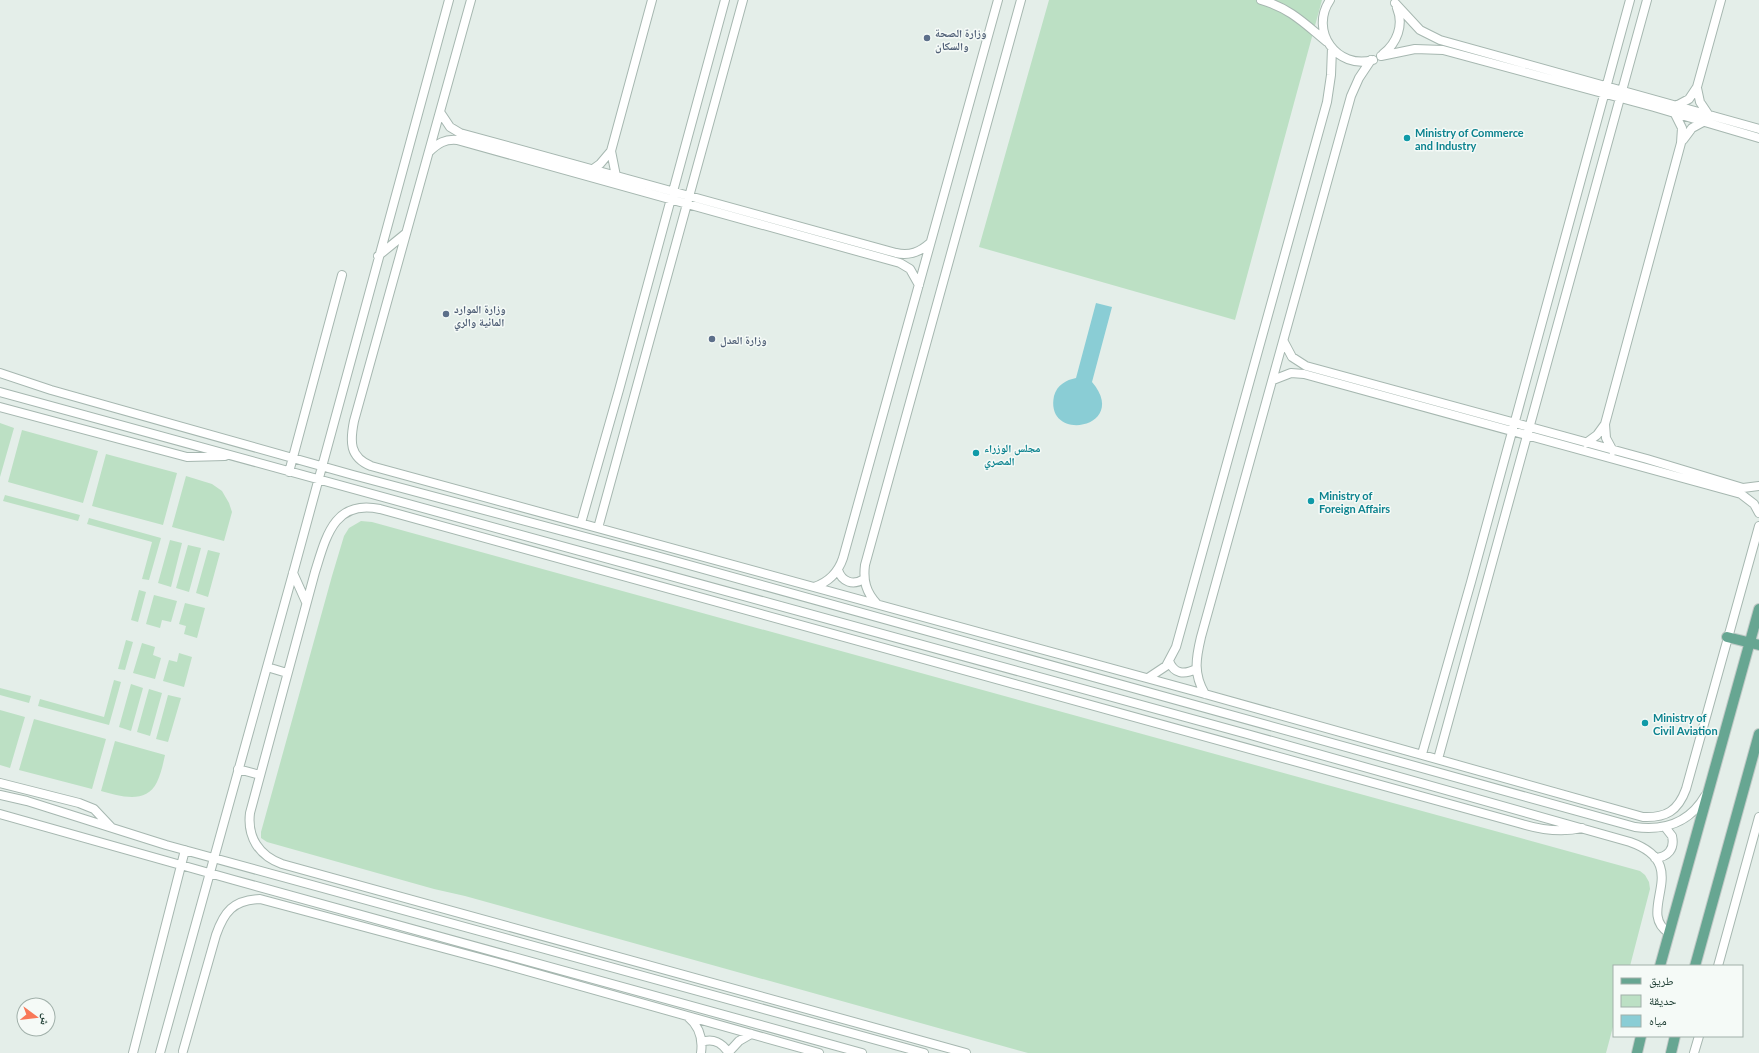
<svg xmlns="http://www.w3.org/2000/svg" width="1759" height="1053" viewBox="0 0 1759 1053" font-family="Lato,'Noto Naskh Arabic',sans-serif">
  <rect width="100%" height="100%" fill="#e4eee9"/>
  <!-- green -->
  <path fill="#bce0c4" d="M1049 0H1322L1235 320 979 247Z
    M0 423 14 428 0 477Z
    M22 430 98 451 83 503 8 482Z
    M106 454 177 473 163 525 92 506Z
    M186 476 212 484 222 491 229 503 232 512 224 541 172 527Z
    M5 495 80 515 78 521 3 501Z
    M89 518 161 538 149 580 142 579 152 542 87 524Z
    M361 521 372 522 1640 871 1645 875 1649 882 1650 889 1630 966H1614V1023L1606 1053H1028L465 896 434 889 267 842 261 838V832L332 576 344 536 349 528Z
    M170 540 182 543 171 587 158 583Z
    M188 545 201 548 189 592 176 588Z
    M208 550 220 553 208 597 196 593Z
    M139 590 146 592 138 622 131 620Z
    M154 595 177 601 171 622 162 620 160 628 146 624Z
    M185 603 205 608 197 638 184 634 186 626 179 624Z
    M126 640 133 642 125 670 118 669Z
    M142 643 155 647 153 655 161 658 155 679 133 673Z
    M179 653 192 657 184 687 163 681 169 660 177 662Z
    M114 680 121 682 109 725 38 706 40 699 104 717Z
    M131 684 143 688 131 731 119 727Z
    M0 688 31 696 29 703 0 695Z
    M149 689 162 693 150 736 137 732Z
    M168 695 181 698 168 742 156 739Z
    M0 710 25 717 10 768 0 765Z
    M34 719 106 739 92 789 19 770Z
    M115 741 165 755C163 764 161 774 157 782 146 805 120 796 101 791Z"/>
  <!-- water -->
  <path fill="#8acdd5" d="M1096 303 1112 307 1092 382C1131 428 1044 444 1054 396 1057 385 1066 380 1076 378Z"/>
  <g fill="none" stroke-linecap="round" stroke-linejoin="round">
    <!-- minor casing -->
    <g stroke="#a6b7b0" stroke-width="10">
      <path id="minor" d="M471 0 354 421C350 441 349 457 371 466L1205 694 1643 817C1666 818 1678 811 1686 789L1759 526
        M1261 0C1290 8 1305 24 1327 42
        M1330 0C1309 31 1337 70 1373 60
        M1395 3 1420 30 1440 40 1759 129
        M1383 54C1397 43 1404 25 1397 8
        M1381 56 1415 49 1443 50 1654 107 1759 138
        M1697 88 1700 102 1708 114
        M1676 106 1689 99 1697 87 1721 0
        M440 112 450 127 460 133 896 253C910 256 920 252 930 243
        M1683 140 1692 128 1703 122
        M611 151 616 176
        M429 152C438 143 445 139 457 140L900 263 910 269 919 285
        M593 169 600 164 611 151 652 0
        M378 256 405 234
        M1284 342 1292 357 1306 366 1647 459 1743 488 1759 486
        M0 373 51 390 353 475 653 555 1635 827C1665 831 1690 822 1705 796
        M1273 380 1291 373 1304 374 1741 494 1754 504 1759 513
        M0 392 1247 734 1630 842C1695 865 1634 911 1669 933
        M0 407 187 457 225 456
        M1586 443 1597 435 1605 424
        M1613 451 1606 438 1605 424 1681 143 1682 128 1675 114
        M289 472 342 275
        M581 523 619 390 725 0
        M598 528 743 0
        M838 570C842 582 853 586 864 579
        M293 573 306 602
        M814 587C829 582 838 573 843 558L998 0
        M877 604C866 592 863 581 865 565L1021 0
        M1169 661C1174 674 1184 675 1196 669
        M267 667 287 673
        M1148 678 1166 666 1176 647 1327 102 1331 75 1332 48
        M1205 694C1193 674 1196 658 1201 637L1351 96 1359 78 1371 60
        M1422 754 1471 582 1630 0
        M1438 759 1647 0
        M238 769 260 775
        M0 783 79 803 94 809 111 827
        M0 795 27 801 166 845 924 1053
        M0 814 234 880 862 1053
        M1655 858C1668 857 1675 849 1672 836L1665 827
        M1718 966 1759 817
        M688 1017C699 1026 703 1039 701 1053
        M702 1042C713 1038 722 1043 728 1052
        M183 1051 216 935C224 912 233 900 260 899L495 962 819 1053
        M133 1053 185 850
        M160 1053 295 566 449 0
        M728 1053 739 1041 751 1034
        M966 1053 282 864C259 856 247 837 250 813L315 572C326 537 334 499 380 509L1522 824C1542 830 1561 833 1582 828
        M1694 1053 1699 1036"/>
    </g>
    <!-- major casing -->
    <g stroke="#c1cac7" stroke-width="12">
      <path id="major" d="M1727 637 1759 645
        M1660 966 1759 609
        M1695 966 1759 734
        M1637 1053 1641 1036
        M1671 1053 1675 1036"/>
    </g>
    <!-- minor -->
    <use href="#minor" stroke="#fff" stroke-width="8"/>
    <!-- major -->
    <use href="#major" stroke="#67a692" stroke-width="10"/>
  </g>
  <!-- markers -->
  <g fill="#5c6f8a" stroke="#f5faf7" stroke-width="1.5">
    <circle cx="927" cy="38" r="4"/>
    <circle cx="446" cy="314" r="4"/>
    <circle cx="712" cy="339" r="4"/>
  </g>
  <g fill="#0f9aa8" stroke="#f5faf7" stroke-width="1.5">
    <circle cx="1407" cy="138" r="4"/>
    <circle cx="976" cy="453" r="4"/>
    <circle cx="1311" cy="501" r="4"/>
    <circle cx="1645" cy="723" r="4"/>
  </g>
  <g text-anchor="middle" dominant-baseline="central" stroke-width="3" stroke-linejoin="round" paint-order="stroke">
    <!-- service labels -->
    <g font-size="11" font-weight="bold" fill="#4e5e75" stroke="#f5faf7" text-anchor="start">
      <text x="935" y="32">وزارة الصحة<tspan x="935" dy="13">والسكان</tspan></text>
      <text x="454" y="308">وزارة الموارد<tspan x="454" dy="13">المائية والري</tspan></text>
      <text x="720" y="339">وزارة العدل</text>
    </g>
    <!-- culture labels -->
    <g font-size="11" font-weight="bold" fill="#0d838f" stroke="#f5faf7" text-anchor="start">
      <text x="1415" y="132">Ministry of Commerce<tspan x="1415" dy="13">and Industry</tspan></text>
      <text x="984" y="447">مجلس الوزراء<tspan x="984" dy="13">المصري</tspan></text>
      <text x="1319" y="495">Ministry of<tspan x="1319" dy="13">Foreign Affairs</tspan></text>
      <text x="1653" y="717">Ministry of<tspan x="1653" dy="13">Civil Aviation</tspan></text>
    </g>
  </g>
  <!-- legend -->
  <rect x="1613" y="965" width="130" height="72" fill="#f5faf7" stroke="#a1b0aa"/>
  <rect x="1621" y="978" width="20" height="6" fill="#67a692" stroke="#a1b0aa"/>
  <text x="1649" y="985" font-size="12" fill="#224137">طريق</text>
  <rect x="1621" y="995" width="20" height="12" fill="#bce0c4" stroke="#a1b0aa"/>
  <text x="1649" y="1005" font-size="12" fill="#224137">حديقة</text>
  <rect x="1621" y="1015" width="20" height="12" fill="#8acdd5" stroke="#a1b0aa"/>
  <text x="1649" y="1025" font-size="12" fill="#224137">مياه</text>
  <!-- north arrow -->
  <g transform="translate(36 1017) rotate(105)"><circle r="19" fill="#f5faf7" stroke="#a1b0aa"/>
  <path d="M0-3L7 15L0 10L-7 15Z" fill="#f87858"/>
  <text y="-6" font-size="11" font-weight="bold" text-anchor="middle" fill="#224137">ش</text>
  </g>
</svg>
